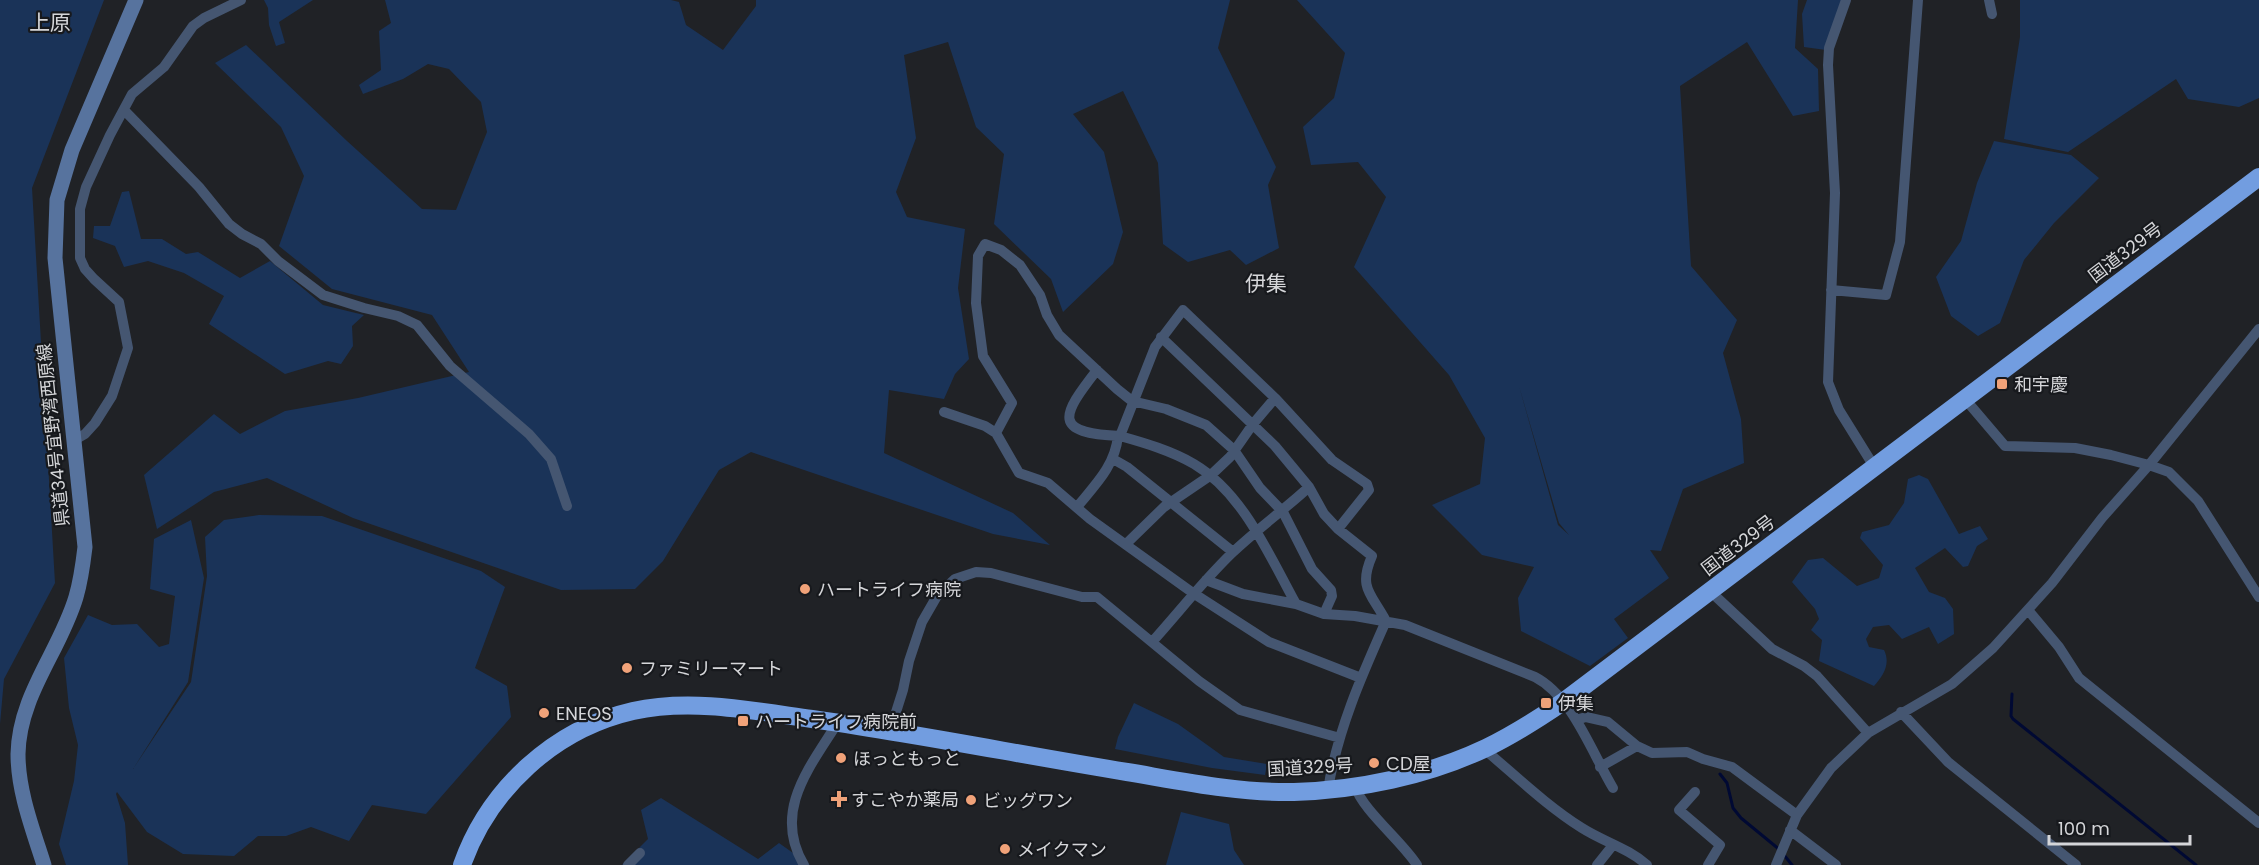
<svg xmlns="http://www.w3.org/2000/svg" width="2259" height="865" viewBox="0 0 2259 865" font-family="Poppins,'Noto Sans JP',sans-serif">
  <rect width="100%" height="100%" fill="#202226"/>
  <!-- green -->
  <path fill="#1a3358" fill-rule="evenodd" d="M0 0H104L32 188 55 583 4 679 0 724Z
    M264 0H313L279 22 285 43 276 46 269 25 268 8Z
    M385 0H671L679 2 686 25 723 50 756 6V0H1230L1218 48 1276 167 1268 185 1279 248 1246 265 1230 250 1188 262 1163 244 1158 163 1123 91 1073 114 1104 152 1123 232 1113 264 1063 312 1051 279 994 224 1004 154 976 127 948 42 904 55 916 138 896 192 907 217 965 229 958 288 969 359 955 374 944 399 889 390 884 453 1013 513 1050 545 993 534 751 452 719 470 663 561 635 589 561 590 353 518 267 478 214 492 157 529 144 475 214 414 240 434 285 411 358 398 469 372 432 315 332 289 279 246 304 176 281 127 215 63 246 45 347 141 422 209 456 210 487 132 481 102 449 69 428 64 403 79 363 94 359 85 381 70 379 31 391 23Z
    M1297 0H1798L1795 48 1818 69 1819 111 1793 116 1747 42 1680 86 1691 266 1737 320 1723 353 1741 419 1744 463 1683 489 1661 551 1650 550 1669 578 1614 619 1628 638 1590 666 1521 631 1518 598 1534 567 1482 555 1432 505 1480 484 1485 438 1449 375 1354 267 1386 197 1358 162 1311 165 1303 127 1334 98 1345 53ZM1519 386 1559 523 1569 535 1558 525Z
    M1807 0H1842L1826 50 1804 47 1802 14Z
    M2020 0H2259V98L2239 107 2188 99 2176 79 2068 152 2004 139 2020 37Z
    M1994 141 2071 155 2099 178 2054 223 2024 260 2000 323 1978 336 1951 316 1936 277 1961 241 1977 183Z
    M129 191 141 239H162L186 254 198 252 240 278 270 261 323 305 364 315 352 326 353 346 341 364 328 361 285 374 209 324 224 296 184 273 148 261 124 267 115 246 93 238 94 226H110L122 192Z
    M1919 475 1928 479 1959 534 1980 526 1988 539 1977 546 1968 566 1963 567 1945 548 1915 568 1929 592 1945 598 1953 609 1954 634 1938 644 1929 627 1902 639 1889 625 1873 627 1866 639 1869 647 1884 650C1891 664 1883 676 1874 686L1819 661 1822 640 1811 630 1819 619 1815 609 1792 582 1808 560 1823 558 1857 586 1879 578 1883 565 1860 538 1862 532 1889 525 1904 503 1908 479Z
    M259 515 322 516 481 571 505 587 475 668 507 686 511 717 426 814 372 805 349 841 311 827 286 836H258L234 856 183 854 147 832 117 792 116 794 125 823 128 865H66L59 844 74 781 78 745 69 708 64 658 88 615 112 625 137 624 159 647 169 644 175 596 150 589 154 539 191 520 204 578 188 682 133 769 191 682 207 576 205 537 224 520Z
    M1134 703 1178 724 1224 757 1267 764 1265 775 1212 768 1115 749 1118 737Z
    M661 798 758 859 779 843 810 865H622L648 839 641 810Z
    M1181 812 1229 824 1234 850 1244 865H1166Z"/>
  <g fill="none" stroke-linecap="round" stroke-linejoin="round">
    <!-- stream -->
    <path stroke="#000933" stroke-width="3" d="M2012 694 2011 716 2013 719 2196 865
      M1720 774 1727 783 1733 808 1741 818 1780 850
      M1784 855 1792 865"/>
    <!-- street -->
    <path stroke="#455671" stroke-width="10" d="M1846 0 1829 48 1828 65 1835 193 1828 382 1839 410 1875 468
      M1989 0 1992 14
      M124 110 199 187 229 224 242 234 261 244 278 261 323 295 364 308 398 316 417 325 450 366 529 434 551 459 567 506
      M1831 290 1886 295 1900 242 1918 0
      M1161 337 1275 446 1309 487 1324 514 1338 529 1372 556C1358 588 1371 593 1386 621
      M1097 370C1061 416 1052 433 1120 436
      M1965 399 2005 446 2075 448 2111 455 2149 465 2169 472 2198 501 2259 597
      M944 412 985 426 996 433
      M73 441 85 434 95 423 112 396 128 348 119 302 94 279 85 269 80 258V209L86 187 110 135 132 94 164 67 193 26 204 18 241 0
      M1113 459 1127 467 1233 552
      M1077 507C1095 485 1115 466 1118 436
      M1126 544 1164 507 1211 475 1230 457 1253 424 1275 398
      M1206 580 1243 594 1296 604 1324 614 1355 616 1405 625 1535 677C1572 696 1592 753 1613 788
      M1711 592 1772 649 1804 666 1817 676 1868 733
      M1296 604C1269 555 1243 493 1194 464 1172 451 1145 443 1120 436L1155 347 1183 310 1275 398 1332 460 1367 484 1369 490 1338 529
      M2028 610 2059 647 2079 678 2259 823
      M1324 614 1332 596 1331 590 1312 569 1283 512 1260 488 1234 450 1206 425 1166 409 1132 401 1117 389 1059 335 1047 315 1040 295 1020 265 1001 250 985 244 978 256 976 303 983 356 1012 403 996 433 1019 473 1048 483 1090 519 1193 593 1269 642 1361 678
      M1152 642C1179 612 1203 581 1232 553 1256 530 1284 510 1309 487
      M1901 712 1948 762 2076 865
      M1576 720 1586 717 1608 722 1637 746 1652 753 1687 752 1703 759 1732 767 1797 815
      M890 731 903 690 909 661 922 622 937 596 955 579 976 572 991 573 1082 597H1097L1199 681 1240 710 1340 738
      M1484 749C1516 776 1547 806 1582 828 1604 842 1628 848 1647 865
      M1600 767 1637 746
      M1355 786C1363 811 1401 840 1417 865
      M1328 790C1337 731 1362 675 1386 621
      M1695 792 1679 810 1720 845 1708 865
      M1790 830 1836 865
      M628 865 640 853
      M804 865C772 811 810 767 838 722
      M1597 865 1613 845
      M1776 865 1797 815 1831 768 1868 733 1952 684 1993 648 2052 583 2102 518 2149 465 2259 329"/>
    <!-- secondary -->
    <path stroke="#57739e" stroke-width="15" d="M44 865C33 830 18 792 18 754 19 695 60 651 76 597 81 580 83 564 85 547L55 258 57 200 72 150 136 0"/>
    <!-- highway -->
    <path stroke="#729de0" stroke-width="18" d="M462 865C489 789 554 729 633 711 691 698 755 711 812 719 918 734 1022 755 1127 772 1181 781 1238 793 1294 792 1358 790 1427 776 1486 748 1513 735 1538 719 1563 702L2259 177"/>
  </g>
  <!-- markers -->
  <g fill="#f0a279" stroke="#17191d" stroke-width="2">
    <rect x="1996" y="378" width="12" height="12" rx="3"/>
    <circle cx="805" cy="589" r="6"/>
    <circle cx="627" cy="668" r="6"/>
    <rect x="1540" y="697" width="12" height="12" rx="3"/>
    <circle cx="544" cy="713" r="6"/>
    <rect x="737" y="715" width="12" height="12" rx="3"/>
    <circle cx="841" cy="758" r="6"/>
    <circle cx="1374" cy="763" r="6"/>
    <path d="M836 790h6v6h6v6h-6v6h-6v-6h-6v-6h6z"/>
    <circle cx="971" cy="800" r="6"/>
    <circle cx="1005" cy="849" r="6"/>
  </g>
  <g text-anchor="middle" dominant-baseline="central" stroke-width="4.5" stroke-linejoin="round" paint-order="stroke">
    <!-- street labels -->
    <g font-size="18" fill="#d5d6d9" stroke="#17191d">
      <text transform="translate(2125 252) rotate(-37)">国道329号</text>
      <text transform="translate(53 435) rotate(-96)">県道34号宜野湾西原線</text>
      <text transform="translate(1738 545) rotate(-37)">国道329号</text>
      <text transform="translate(1310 767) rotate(-3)">国道329号</text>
    </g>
    <!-- poi labels -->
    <g font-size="18" fill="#d5d6d9" stroke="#17191d" text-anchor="start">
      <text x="2014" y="384">和宇慶</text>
      <text x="817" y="589">ハートライフ病院</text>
      <text x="639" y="668">ファミリーマート</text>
      <text x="1558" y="703">伊集</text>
      <text x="556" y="713">ENEOS</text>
      <text x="755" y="721">ハートライフ病院前</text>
      <text x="853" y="758">ほっともっと</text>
      <text x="1386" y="763">CD屋</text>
      <text x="851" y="799">すこやか薬局</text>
      <text x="983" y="800">ビッグワン</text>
      <text x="1017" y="849">メイクマン</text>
    </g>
    <!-- quarter labels -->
    <g font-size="21" fill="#d5d6d9" stroke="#17191d">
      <text x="50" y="22">上原</text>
      <text x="1266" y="283">伊集</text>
    </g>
  </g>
  <!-- scale -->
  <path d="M2049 835v9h141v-9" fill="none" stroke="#d5d6d9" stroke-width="3"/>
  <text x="2058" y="835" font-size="18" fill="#d5d6d9" stroke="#17191d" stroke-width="4.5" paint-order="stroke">100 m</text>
</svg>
